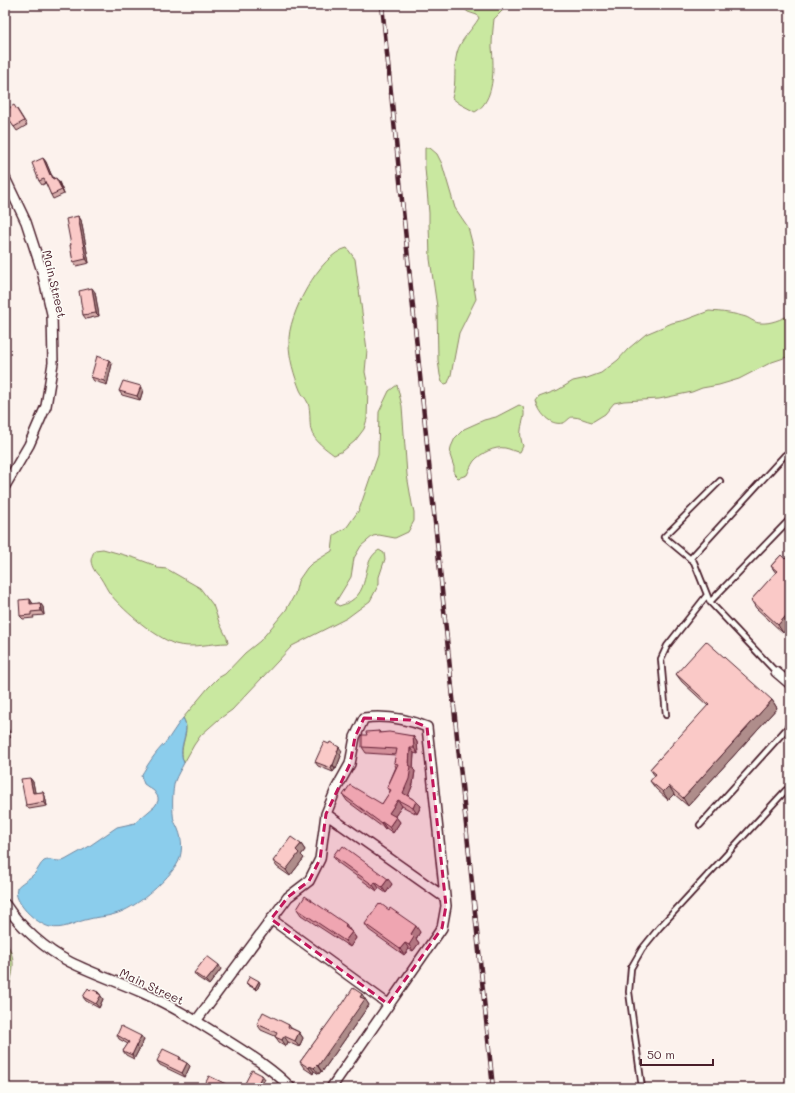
<svg xmlns="http://www.w3.org/2000/svg" width="795" height="1093" viewBox="0 0 795 1093" font-family="Mali,sans-serif">
  <rect width="100%" height="100%" fill="#fcf2ed"/>
  <filter id="ink" filterUnits="userSpaceOnUse"><feTurbulence type="fractalNoise" baseFrequency=".025" numOctaves="2"/><feDisplacementMap in="SourceGraphic" scale="8" xChannelSelector="R" yChannelSelector="G"/><feConvolveMatrix kernelMatrix="1 2 1 2 8 2 1 2 1" color-interpolation-filters="sRGB"/></filter>
  <g filter="url(#ink)">
    <!-- green -->
    <path fill="#c9e8a0" stroke="#8a8466" d="M462 5H508L494 19C493 28 492 38 492 47 494 68 495 101 475 112L460 104 452 98C457 82 453 69 457 53 460 40 472 30 479 18L477 15 468 12 462 7Z
      M425 148H430L437 154 442 164 455 208 468 227 474 250 473 281 476 299 459 333 451 375 448 383 445 384 442 382 440 375 438 360 437 307 430 259 429 223V213L425 168Z
      M347 248 355 259 367 350 365 372 368 386 367 419 364 429 355 441 343 451 334 455C326 449 313 440 311 430 309 421 311 412 308 403 306 398 302 395 300 390 294 375 289 358 289 343 287 316 320 254 347 248Z
      M709 311C723 312 733 313 746 317 751 319 755 323 760 323 771 324 781 319 790 315V356L772 362 739 379 719 385 702 388 692 392 659 399 624 401 614 403 605 414 592 422C587 421 579 417 573 417 569 417 567 422 563 423 549 426 539 412 536 401L539 397 558 390 573 381 587 378 601 373 618 360 628 349 646 334 672 323 685 320Z
      M397 385 402 406 407 475 412 504 414 512V521L408 532 395 538 379 535 373 536 361 546 354 558 351 577 335 603 339 606C376 596 357 564 379 550L384 553 385 559 379 577V584L370 601 347 618 292 646 232 710 218 720 201 735 194 745 184 763C177 746 192 732 183 718L208 688 218 678 225 674 245 653 260 641 286 610 295 594 298 581 307 568 311 564 332 551 334 535 347 527 359 510 378 455 379 412 389 391Z
      M519 405 523 407C526 417 522 420 521 430 520 435 521 441 523 446L520 452C514 452 511 449 505 448 495 446 481 453 474 461 471 465 469 471 467 475L458 478 454 474V467L450 455 451 447 455 438 464 429 484 420 496 417Z
      M103 549 135 558 154 565 157 568 167 569 200 588 213 605 219 622 227 638 228 643C211 643 192 649 175 644 154 636 126 613 111 595 107 590 104 583 100 577 95 572 92 568 91 561 91 558 93 553 95 550Z
      M5 941C19 960 12 978 5 998Z"/>
    <!-- water -->
    <path fill="#8bcdec" stroke="#71879f" d="M183 718C192 733 176 745 184 763 181 769 177 775 175 781 172 790 172 812 174 821 175 823 177 826 178 829 183 840 183 856 176 866 163 884 136 908 115 914 106 917 95 917 85 920 74 923 62 930 50 927 37 924 12 902 17 888 19 884 31 878 35 873 38 870 40 864 44 861 51 858 58 863 65 860L88 847 117 827 135 823 155 806 158 801V797L154 791 144 784 141 776C148 764 155 753 165 743 171 736 176 726 183 718Z"/>
    <g fill="none" stroke-linecap="round" stroke-linejoin="round">
      <!-- lane casing -->
      <g stroke="#4a1f2b" stroke-width="8">
        <path id="lane" d="M690 559 785 455
          M710 602 694 562 664 537 720 481
          M776 672 710 602 790 519
          M784 679 790 673
          M666 715 661 659 667 646 707 595
          M700 825 790 725
          M642 1088 629 992 631 968 642 949 659 928 786 790 790 788"/>
      </g>
      <!-- street casing -->
      <g stroke="#4a1f2b" stroke-width="12">
        <path id="street" d="M5 178 26 222 42 271 52 314 53 363 46 406 29 445 5 486
          M776 672 790 684
          M326 814 444 897
          M5 904C20 927 46 950 70 962 94 974 119 982 143 993 173 1006 201 1024 228 1041 250 1055 273 1069 291 1088
          M271 919 388 1004
          M196 1021 288 897 309 881 320 859 326 814 336 789 350 764 355 737 364 718C387 715 407 719 427 727L446 906 442 928 331 1088"/>
      </g>
      <!-- lane -->
      <use href="#lane" stroke="#fdfcf7" stroke-width="4.5"/>
      <!-- street -->
      <use href="#street" stroke="#fdfcf7" stroke-width="9"/>
      <!-- rail casing -->
      <g stroke="#4a1f2b" stroke-width="4.5">
        <path id="rail" d="M382 5 493 1088"/>
      </g>
      <!-- rail -->
      <use href="#rail" stroke="#fdfcf7" stroke-width="3" stroke-dasharray="9" stroke-linecap="butt"/>
    </g>
    <!-- wall -->
    <path fill="#d7adab" stroke="#4a1f2b" d="M5 101 9 108 17 109 27 125 17 131 8 118 5 120Z
      M43 158 46 162 51 174 54 178 59 182 64 194 53 199 51 195 46 183 42 185 39 181Z
      M78 216 81 220 89 263 76 266 73 262 71 245Z
      M95 292 99 316 86 319 83 315Z
      M109 360 112 364 107 385 94 381 91 377Z
      M141 386 143 390 140 400 122 395 119 391Z
      M781 555 783 633 756 608 751 600 776 573 771 566Z
      M32 602V604L40 603 43 607 44 615 33 616 34 618 23 619 20 616Z
      M676 674 772 700 777 708 688 806 674 794 668 800 656 789 650 781 655 776 650 769 708 706 682 682Z
      M5 724 9 731 10 738 5 739Z
      M379 731 380 733 413 736 417 742 418 754 414 753 413 769 415 771 413 784 408 796 416 801 421 806 417 814 402 806 395 816 400 822 393 833 386 828 385 829 347 801 343 795 382 804 390 792 387 788 396 767 394 763 396 755 366 753 362 747 367 735Z
      M342 751 340 755 341 756 336 769H335L333 772 318 766 315 762Z
      M30 778 33 782 35 793 43 792 45 796 47 806 29 809 26 805Z
      M301 844 305 850 301 855 304 858 290 876 277 867 273 861Z
      M333 856 392 884 386 893 379 888 377 891 337 862Z
      M297 909 350 930 352 932 356 938 350 947 301 915Z
      M365 924 420 932 416 939 419 943 413 951 409 949 404 955 369 930Z
      M221 969 209 985 197 977 194 973Z
      M246 983H260L257 990 248 985Z
      M90 990 98 992 103 999 99 1008 86 1001 83 997Z
      M366 1000V1001L369 1005 322 1072 321 1071 319 1074 314 1071 313 1074 304 1068 300 1062 342 1005Z
      M257 1024 289 1025 291 1028 299 1032 303 1038 299 1047 288 1042 286 1046 279 1042 275 1036 261 1030Z
      M117 1035 144 1040 134 1059 126 1055 123 1051 128 1044 119 1039Z
      M180 1057 182 1060 190 1066 185 1077 160 1065 157 1061Z"/>
    <!-- shaded-wall -->
    <path fill="#af8d8b" stroke="#4a1f2b" d="M43 158 46 162 53 179 50 175Z
      M56 178 59 182 64 194Z
      M78 216 81 220 89 263 86 259Z
      M92 288 95 292 99 316 96 313Z
      M109 360 112 364 107 385 104 381Z
      M141 386 143 390 140 400 137 396Z
      M30 599 32 602 33 608 30 604Z
      M40 603 43 607 44 615 41 611Z
      M790 611V625L783 633 778 625Z
      M772 700 777 708 688 806 683 798Z
      M5 724 9 731 10 738 7 734 5 728Z
      M413 736 417 742 418 754 414 748Z
      M339 747 342 751 340 755 341 756 336 769 333 765 337 752Z
      M410 748 414 753 413 769 415 771 413 784 407 799 403 793 409 766Z
      M332 765 335 769 333 772 331 768Z
      M30 778 33 782 36 797 33 793Z
      M669 786 674 794 668 800 663 792Z
      M43 792 45 796 47 806 44 802Z
      M398 800 402 806 393 819 389 813Z
      M416 801 421 806 417 814 413 808Z
      M396 817 400 822 393 833 389 827Z
      M382 822 386 828 385 829 381 823Z
      M301 844 305 850 301 855 304 858 290 876 286 870 296 850Z
      M388 879 392 884 386 893 382 887Z
      M375 882 379 888 377 891 373 885Z
      M346 924 350 930 349 932 345 927Z
      M416 926 420 932 416 939 419 943 413 951 409 945 411 934Z
      M352 932 356 938 350 947 345 941Z
      M405 943 409 949 404 955 400 949Z
      M219 965 221 969 209 985 206 981Z
      M259 981 260 983 257 990 255 988Z
      M98 992 103 999 99 1008 96 1004Z
      M362 994 369 1005 322 1072 318 1066Z
      M299 1032 303 1038 299 1047 295 1041Z
      M141 1036 144 1040 134 1059 132 1055Z
      M284 1036 288 1042 286 1046 282 1040Z
      M187 1063 190 1066 185 1077 182 1073Z
      M317 1065 321 1071 319 1074 314 1068Z
      M310 1066 314 1071 313 1074 309 1068Z
      M262 1075 265 1079 260 1088H256Z
      M226 1084 228 1088H224Z"/>
    <!-- building -->
    <path fill="#fac9c7" stroke="#4a1f2b" d="M5 101 9 108 14 105 24 121 14 127 5 114V115Z
      M43 158 50 175 51 174 53 179 56 178 62 190 51 195 44 179 39 181 32 163Z
      M78 216 86 259 73 262 70 245H71L66 219Z
      M92 288 96 313 83 315 79 291Z
      M97 356 109 360 104 381 91 377Z
      M123 381 141 386 137 396 119 391Z
      M790 554V611L778 625 751 600 777 571 771 566 781 555 785 559Z
      M30 599V604L40 603 41 611 31 612V615L20 616 19 600Z
      M706 641 772 700 683 798 669 786 663 792 650 781 656 774 650 769 709 704 676 674Z
      M5 727H6L7 734 5 735Z
      M379 731V733L389 732 413 736 414 748H410L409 766H411L409 779 403 793 416 801 413 808 398 800 389 813 396 817 389 827 382 822 381 823 343 795 350 785 382 804 391 790 387 788 398 764 394 763 397 749 362 747V735H367L366 732Z
      M324 742 329 744 330 742 339 747 337 752H338L333 765H332L331 768 315 762Z
      M30 778 33 793 43 792 44 802 26 805 21 779Z
      M291 837 301 844 296 850 299 853 286 870 273 861Z
      M343 846 388 879 382 887 375 882 373 885 333 856 338 849 340 850Z
      M305 896 346 924 345 927 352 932 345 941 297 909Z
      M379 904 380 905 381 904 389 910 390 908 416 926 411 934 414 937 409 945 405 943 400 949 365 924Z
      M207 956 219 965 206 981 194 973Z
      M250 976 259 981 255 988 246 983Z
      M88 988 90 990 91 989 98 992 97 993 101 995 96 1004 83 997Z
      M353 988 362 994 360 997 365 999 318 1066 317 1065 314 1068 310 1066 309 1068 300 1062 329 1022 341 1005H342Z
      M263 1012 289 1025 288 1027 299 1032 295 1041 284 1036 282 1040 275 1037 277 1033 257 1024Z
      M121 1026 141 1036 132 1055 123 1051 129 1042 117 1035Z
      M163 1049 180 1057 179 1059 187 1063 182 1073 157 1061Z
      M252 1070 262 1075 256 1088H251L244 1085Z
      M209 1076 226 1084 224 1088H203Z"/>
  </g>
  <!-- marked area -->
  <path fill="#c2185b" fill-opacity="0.2" stroke="#c2185b" stroke-width="3" stroke-dasharray="8 5" stroke-linejoin="round" d="M364 718 410 720 427 727 446 906 442 928 388 1004 271 919 288 897 309 881 320 859 326 814 350 764 355 737Z"/>
  <g text-anchor="middle" dominant-baseline="central" stroke-width="3" stroke-linejoin="round" paint-order="stroke">
    <!-- street labels -->
    <g font-size="12" fill="#4a1f2b" stroke="#fdfcf7">
      <text transform="translate(55 284) rotate(77)">Main Street</text>
      <text transform="translate(152 986) rotate(25)">Main Street</text>
    </g>
  </g>
  <!-- margin -->
  <rect width="795" height="1093" fill="none" stroke="#fdfcf7" stroke-width="20"/>
  <rect x="10" y="10" width="775" height="1073" fill="none" stroke="#4a1f2b" stroke-width="1.5" filter="url(#ink)"/>
  <!-- scale -->
  <path d="M641 1059v6h72v-6" fill="none" stroke="#4a1f2b" stroke-width="2"/>
  <text x="647" y="1059" font-size="12" fill="#4a1f2b" stroke="#fdfcf7" stroke-width="3" paint-order="stroke">50 m</text>
</svg>
